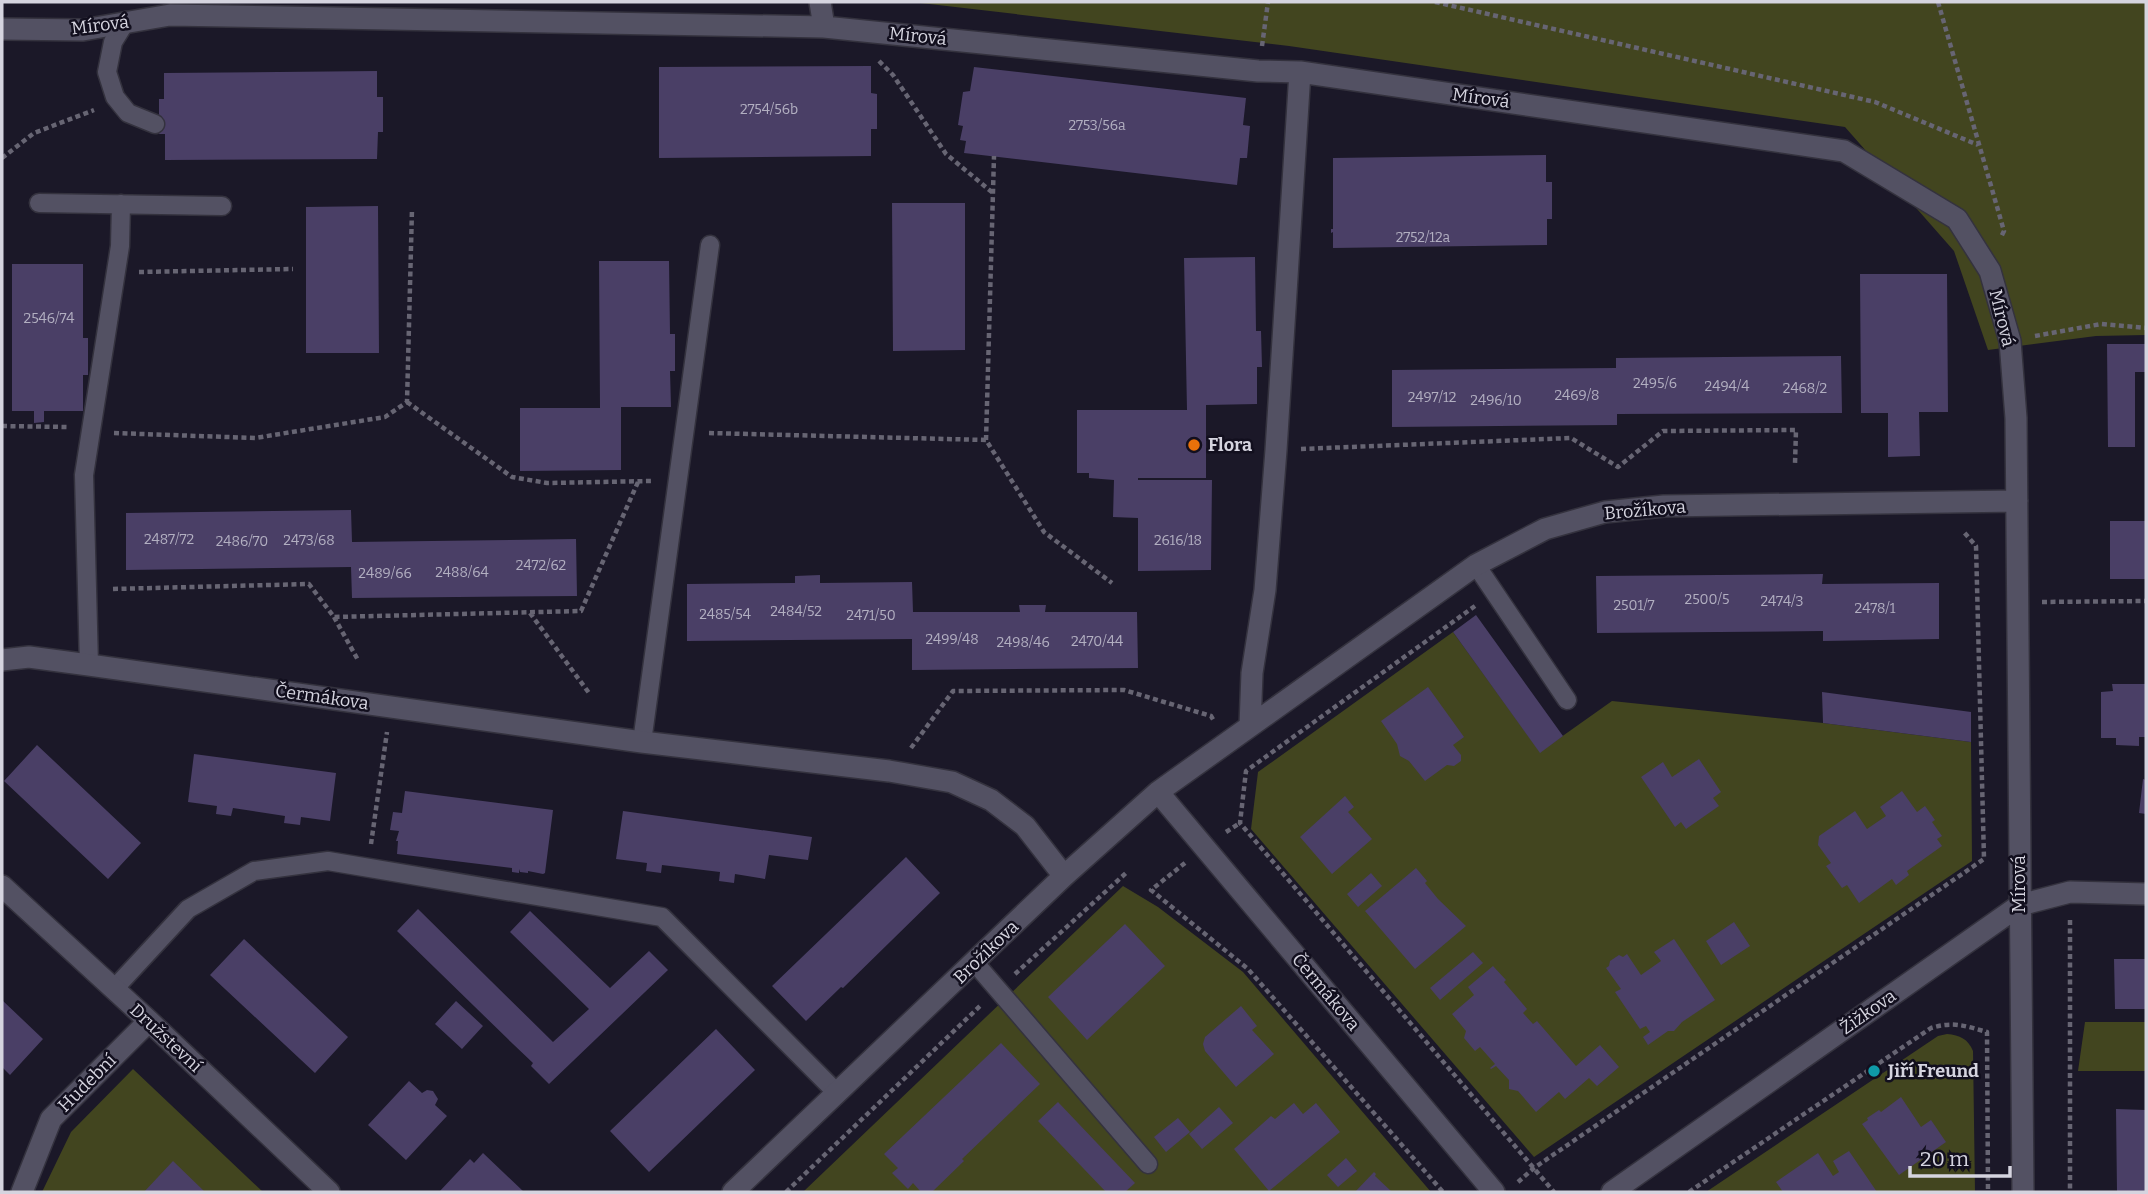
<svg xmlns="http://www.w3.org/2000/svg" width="2148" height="1194" viewBox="0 0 2148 1194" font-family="Bitter,serif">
  <rect width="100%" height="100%" fill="#1b1828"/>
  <!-- green -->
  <path fill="#42451f" d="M912 2H2146V335L2096 336 1988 350 1954 251 1845 127 1289 46Z
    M1453 632 1540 752 1612 701 1823 723 1971 742 1972 861 1534 1157 1251 829 1258 772Z
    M1123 886 1158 907 1243 972 1431 1192H803Z
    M2085 1022H2146V1071H2078Z
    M1947 1034C1960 1035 1968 1039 1973 1051L1975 1192H1706L1938 1036Z
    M133 1069 263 1192H42L71 1132Z"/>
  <!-- building -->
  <path fill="#4a3f66" d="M871 66V93L877 94V129H871V156L659 158V67Z
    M974 67 1246 98 1243 125 1250 126 1247 158H1240L1237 185 964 153 966 141 960 140 963 126 958 125 963 92 970 91Z
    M377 71V97H383V132H378L377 159 165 160V134H159V99H164V73Z
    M1546 155V182H1552V219H1547V245L1333 248V232L1331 233V229H1333V158Z
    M892 203H965V350L893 351Z
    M378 206 379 353H306V207Z
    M1255 257 1256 331H1261L1262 367H1257V404L1206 405V478H1138V480H1212L1211 570 1138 571V518L1113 517 1114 480 1089 478V473H1077V410H1187L1184 258Z
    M599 261H669L670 334H675V371H670L671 407H621V470L520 471V408H600Z
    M12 264H83V338H88V375H83V411H44V422L34 423V411H12Z
    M1860 274H1947L1948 412H1919L1920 456 1888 457V413H1861Z
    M2107 344H2146V372H2135V447H2108Z
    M1841 356 1842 413 1617 414V425L1392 427V370L1616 368V358Z
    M351 510 352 542 576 539 577 596 352 598 351 567 126 570V513Z
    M2110 521H2146V579H2110Z
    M1823 574 1822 584 1939 583V639L1823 641V631L1597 633 1596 576Z
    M820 575V583L912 582 913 612H1020L1019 605H1046L1045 612H1137L1138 668 912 670V639L687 641V584L795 583V576Z
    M1476 615 1563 736 1540 753 1453 632Z
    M2112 684H2146V737H2139V746L2116 745V738H2101V692L2113 691Z
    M1428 687 1464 737 1453 745 1461 755V761L1454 766 1447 765 1425 781 1409 761 1400 756 1397 744 1381 721Z
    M1822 692 1971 712V742L1823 723Z
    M37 745 141 843 108 879 4 781Z
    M194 754 336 773 330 821 301 817 300 825 284 823 285 816 233 808 231 816 216 814 217 806 188 802Z
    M1699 759 1721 792 1713 798 1719 806 1686 829 1681 822 1675 827 1641 777 1663 762 1672 777Z
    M2143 779 2146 780V814L2139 813Z
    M405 791 553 810 545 873 543 874 528 871V873L520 872 519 869V873L512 872V868L397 854 398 841H396L399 831 390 830 393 812 402 813Z
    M1902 791 1917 812 1925 806 1935 820 1932 822 1942 836 1937 839 1942 846 1907 871 1909 875 1896 885 1892 879 1859 903 1847 885 1842 888 1826 866 1831 863 1818 845 1819 836 1855 811 1867 829 1886 816 1880 807Z
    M1345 796 1354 807 1348 812 1372 839 1332 874 1300 837Z
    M623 811 812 837 808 860 769 855 765 879 735 874 734 883 719 881 720 872 662 865 661 873 646 871 647 863 616 859Z
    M906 857 940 893 843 988 841 987 806 1021 772 986Z
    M1416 868 1427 881 1425 883 1438 899 1466 926 1415 969 1365 911Z
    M1371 873 1382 886 1358 907 1347 894Z
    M418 909 553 1042 589 1009 510 932 530 911 610 988 649 951 668 970 549 1084 531 1066 533 1063 513 1044 397 931Z
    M1734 922 1750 946 1721 965 1706 941Z
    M1125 924 1165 966 1087 1040 1048 997Z
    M244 939 348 1037 315 1073 210 975Z
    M1674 939 1715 1000 1682 1022 1674 1031H1668L1648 1045 1643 1037 1650 1032 1646 1026 1640 1029 1615 992 1621 989 1606 968 1609 966 1610 961 1619 955 1623 957 1627 954 1641 975 1661 961 1654 952Z
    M1473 952 1483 963 1440 1000 1430 988Z
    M2114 959H2146V1009H2115Z
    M1493 966 1506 980 1504 982 1527 1009 1523 1013 1533 1024 1537 1021 1576 1066 1600 1045 1619 1067 1597 1086 1589 1078 1565 1099 1559 1092 1536 1112 1518 1091 1509 1089V1080L1496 1066 1491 1069 1490 1068 1495 1064 1480 1047 1475 1051 1464 1038 1466 1031 1452 1014 1474 995 1468 987Z
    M2 1000 43 1039 10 1075 2 1067Z
    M456 1001 483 1026 462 1049 435 1024Z
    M1241 1006 1257 1026 1252 1030 1274 1054 1236 1087 1205 1051 1203 1044 1205 1037Z
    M716 1029 755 1070 649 1172 610 1131Z
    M1001 1043 1040 1084 962 1159 964 1161 932 1192H921L913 1183 908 1189 892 1173 898 1168 884 1154Z
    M409 1081 422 1093 427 1090 433 1091 438 1099 435 1105 447 1116 406 1160 368 1125Z
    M1901 1097 1921 1127 1931 1120 1946 1142 1899 1175 1862 1124 1868 1120 1867 1118 1879 1110 1881 1112Z
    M1058 1102 1135 1183 1125 1192H1106L1038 1121Z
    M1294 1103 1303 1114 1316 1103 1340 1132 1269 1191 1234 1149 1271 1116 1275 1119Z
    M1219 1107 1233 1123 1202 1149 1189 1134Z
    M2116 1109 2146 1110V1192H2117Z
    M1178 1118 1190 1132 1166 1152 1154 1137Z
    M1849 1151 1877 1192H1783L1776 1182 1818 1153 1833 1176 1839 1172 1833 1161Z
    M483 1153 524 1192H439L470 1159 474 1163Z
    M1346 1158 1357 1171 1338 1187 1327 1175Z
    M173 1161 205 1192H144Z
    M1374 1172 1376 1174 1375 1176 1392 1192H1355Z"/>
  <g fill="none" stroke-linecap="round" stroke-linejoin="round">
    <!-- lane casing -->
    <g stroke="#34323e" stroke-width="21">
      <path id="lane" d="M126 21 113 42 107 72 115 97 128 113 155 124
        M39 203 222 206
        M1476 565 1567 700
        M89 665 84 475 120 246 121 204
        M642 742 710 245
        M975 963 1148 1164
        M114 989 188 909 254 871 328 861 662 917 837 1093"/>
    </g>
    <!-- street casing -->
    <g stroke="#34323e" stroke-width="24">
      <path id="street" d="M820 2 824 27
        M2 29 83 30 170 15 824 27 1258 71 1300 72 1844 151 1957 219 1990 271 2010 341 2016 418 2023 1192
        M2 660 29 657 89 665 642 742 889 771 952 782 991 800 1025 826 1064 876
        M1250 726 1252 673 1265 590 1276 450 1300 72
        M1158 792 1494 1192
        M2 886 149 1021 329 1192
        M22 1192 51 1119 149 1021
        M733 1192 1064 876 1158 792 1476 565 1545 529 1605 512 1664 506 2017 501
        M1612 1192 2020 905 2070 892 2146 894"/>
    </g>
    <!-- path -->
    <path stroke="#676573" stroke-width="4.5" stroke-dasharray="5 3.5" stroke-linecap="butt" d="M1435 2 1875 102 1978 145
      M1938 2 2004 231 2001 237
      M1262 46 1268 2
      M879 61 893 75 946 154 993 193
      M2 158 34 133 94 110
      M139 272 293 269
      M2035 336 2101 324 2146 328
      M407 402 512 477 547 483 651 481
      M2 426 67 427
      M114 433 255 438 385 417 407 402 412 209
      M709 433 986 440 1044 532 1112 583
      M986 440 994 156
      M1301 449 1571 438 1618 467 1663 431 1796 430 1795 464
      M113 589 309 584 334 617 581 611 638 482
      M2042 602 2146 601
      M1475 606 1246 771 1240 823 1554 1192
      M530 613 589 693
      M334 617 358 660
      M911 748 953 691 1124 690 1211 716 1214 721
      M1226 832 1240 823
      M371 844 387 732
      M1185 863 1151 890 1248 969 1443 1192
      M2070 920V1192
      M1015 974 1126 873
      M1518 1182 1534 1168 1984 859 1976 546 1963 531
      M786 1192 980 1006
      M1689 1192 1931 1028C1954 1021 1965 1026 1987 1032L1988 1192"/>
    <!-- lane -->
    <use href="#lane" stroke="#535163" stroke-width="18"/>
    <!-- street -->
    <use href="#street" stroke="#535163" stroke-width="21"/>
  </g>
  <!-- markers -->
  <circle fill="#e8710a" stroke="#120f1e" stroke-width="2.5" cx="1194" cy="445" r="7"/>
  <circle fill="#0f9aa8" stroke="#120f1e" stroke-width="2.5" cx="1874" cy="1071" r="7"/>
  <g text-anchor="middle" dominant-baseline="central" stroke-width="5" stroke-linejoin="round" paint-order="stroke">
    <!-- number labels -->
    <g font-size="14" fill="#b2afc1">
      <text x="769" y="109">2754/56b</text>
      <text x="1097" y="125">2753/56a</text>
      <text x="1423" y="237">2752/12a</text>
      <text x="49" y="318">2546/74</text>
      <text x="1655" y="383">2495/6</text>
      <text x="1727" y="386">2494/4</text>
      <text x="1805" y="388">2468/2</text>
      <text x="1577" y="395">2469/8</text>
      <text x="1432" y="397">2497/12</text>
      <text x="1496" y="400">2496/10</text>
      <text x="169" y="539">2487/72</text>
      <text x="309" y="540">2473/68</text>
      <text x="1178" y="540">2616/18</text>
      <text x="242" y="541">2486/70</text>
      <text x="541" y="565">2472/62</text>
      <text x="462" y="572">2488/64</text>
      <text x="385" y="573">2489/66</text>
      <text x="1707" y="599">2500/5</text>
      <text x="1782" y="601">2474/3</text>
      <text x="1634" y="605">2501/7</text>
      <text x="1875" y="608">2478/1</text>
      <text x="796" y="611">2484/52</text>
      <text x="725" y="614">2485/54</text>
      <text x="871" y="615">2471/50</text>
      <text x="952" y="639">2499/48</text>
      <text x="1097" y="641">2470/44</text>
      <text x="1023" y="642">2498/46</text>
    </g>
    <!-- street labels -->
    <g font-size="18" fill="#d5d4df" stroke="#120f1e">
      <text transform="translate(100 25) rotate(-7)">Mírová</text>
      <text transform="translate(918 36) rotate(6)">Mírová</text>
      <text transform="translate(1481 98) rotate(8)">Mírová</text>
      <text transform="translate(2002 318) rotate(76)">Mírová</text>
      <text transform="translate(1645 510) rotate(-5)">Brožíkova</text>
      <text transform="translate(322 697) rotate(8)">Čermákova</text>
      <text transform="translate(2019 884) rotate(-90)">Mírová</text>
      <text transform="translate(986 952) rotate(-44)">Brožíkova</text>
      <text transform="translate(1326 992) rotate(50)">Čermákova</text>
      <text transform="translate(1868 1012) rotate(-35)">Žižkova</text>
      <text transform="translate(166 1038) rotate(43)">Družstevní</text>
      <text transform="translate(87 1083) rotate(-45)">Hudební</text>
    </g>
    <!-- poi labels -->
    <g font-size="18" font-weight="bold" fill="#d5d4df" stroke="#120f1e" text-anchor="start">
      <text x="1208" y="445">Flora</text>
      <text x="1888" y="1071">Jiří Freund</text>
    </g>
  </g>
  <!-- border -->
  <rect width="2148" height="1194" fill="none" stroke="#d5d4df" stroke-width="7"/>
  <!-- scale -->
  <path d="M1910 1166v10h100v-10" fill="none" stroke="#d5d4df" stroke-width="3.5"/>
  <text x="1920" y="1166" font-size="21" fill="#d5d4df" stroke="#120f1e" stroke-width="5" paint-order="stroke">20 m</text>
</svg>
